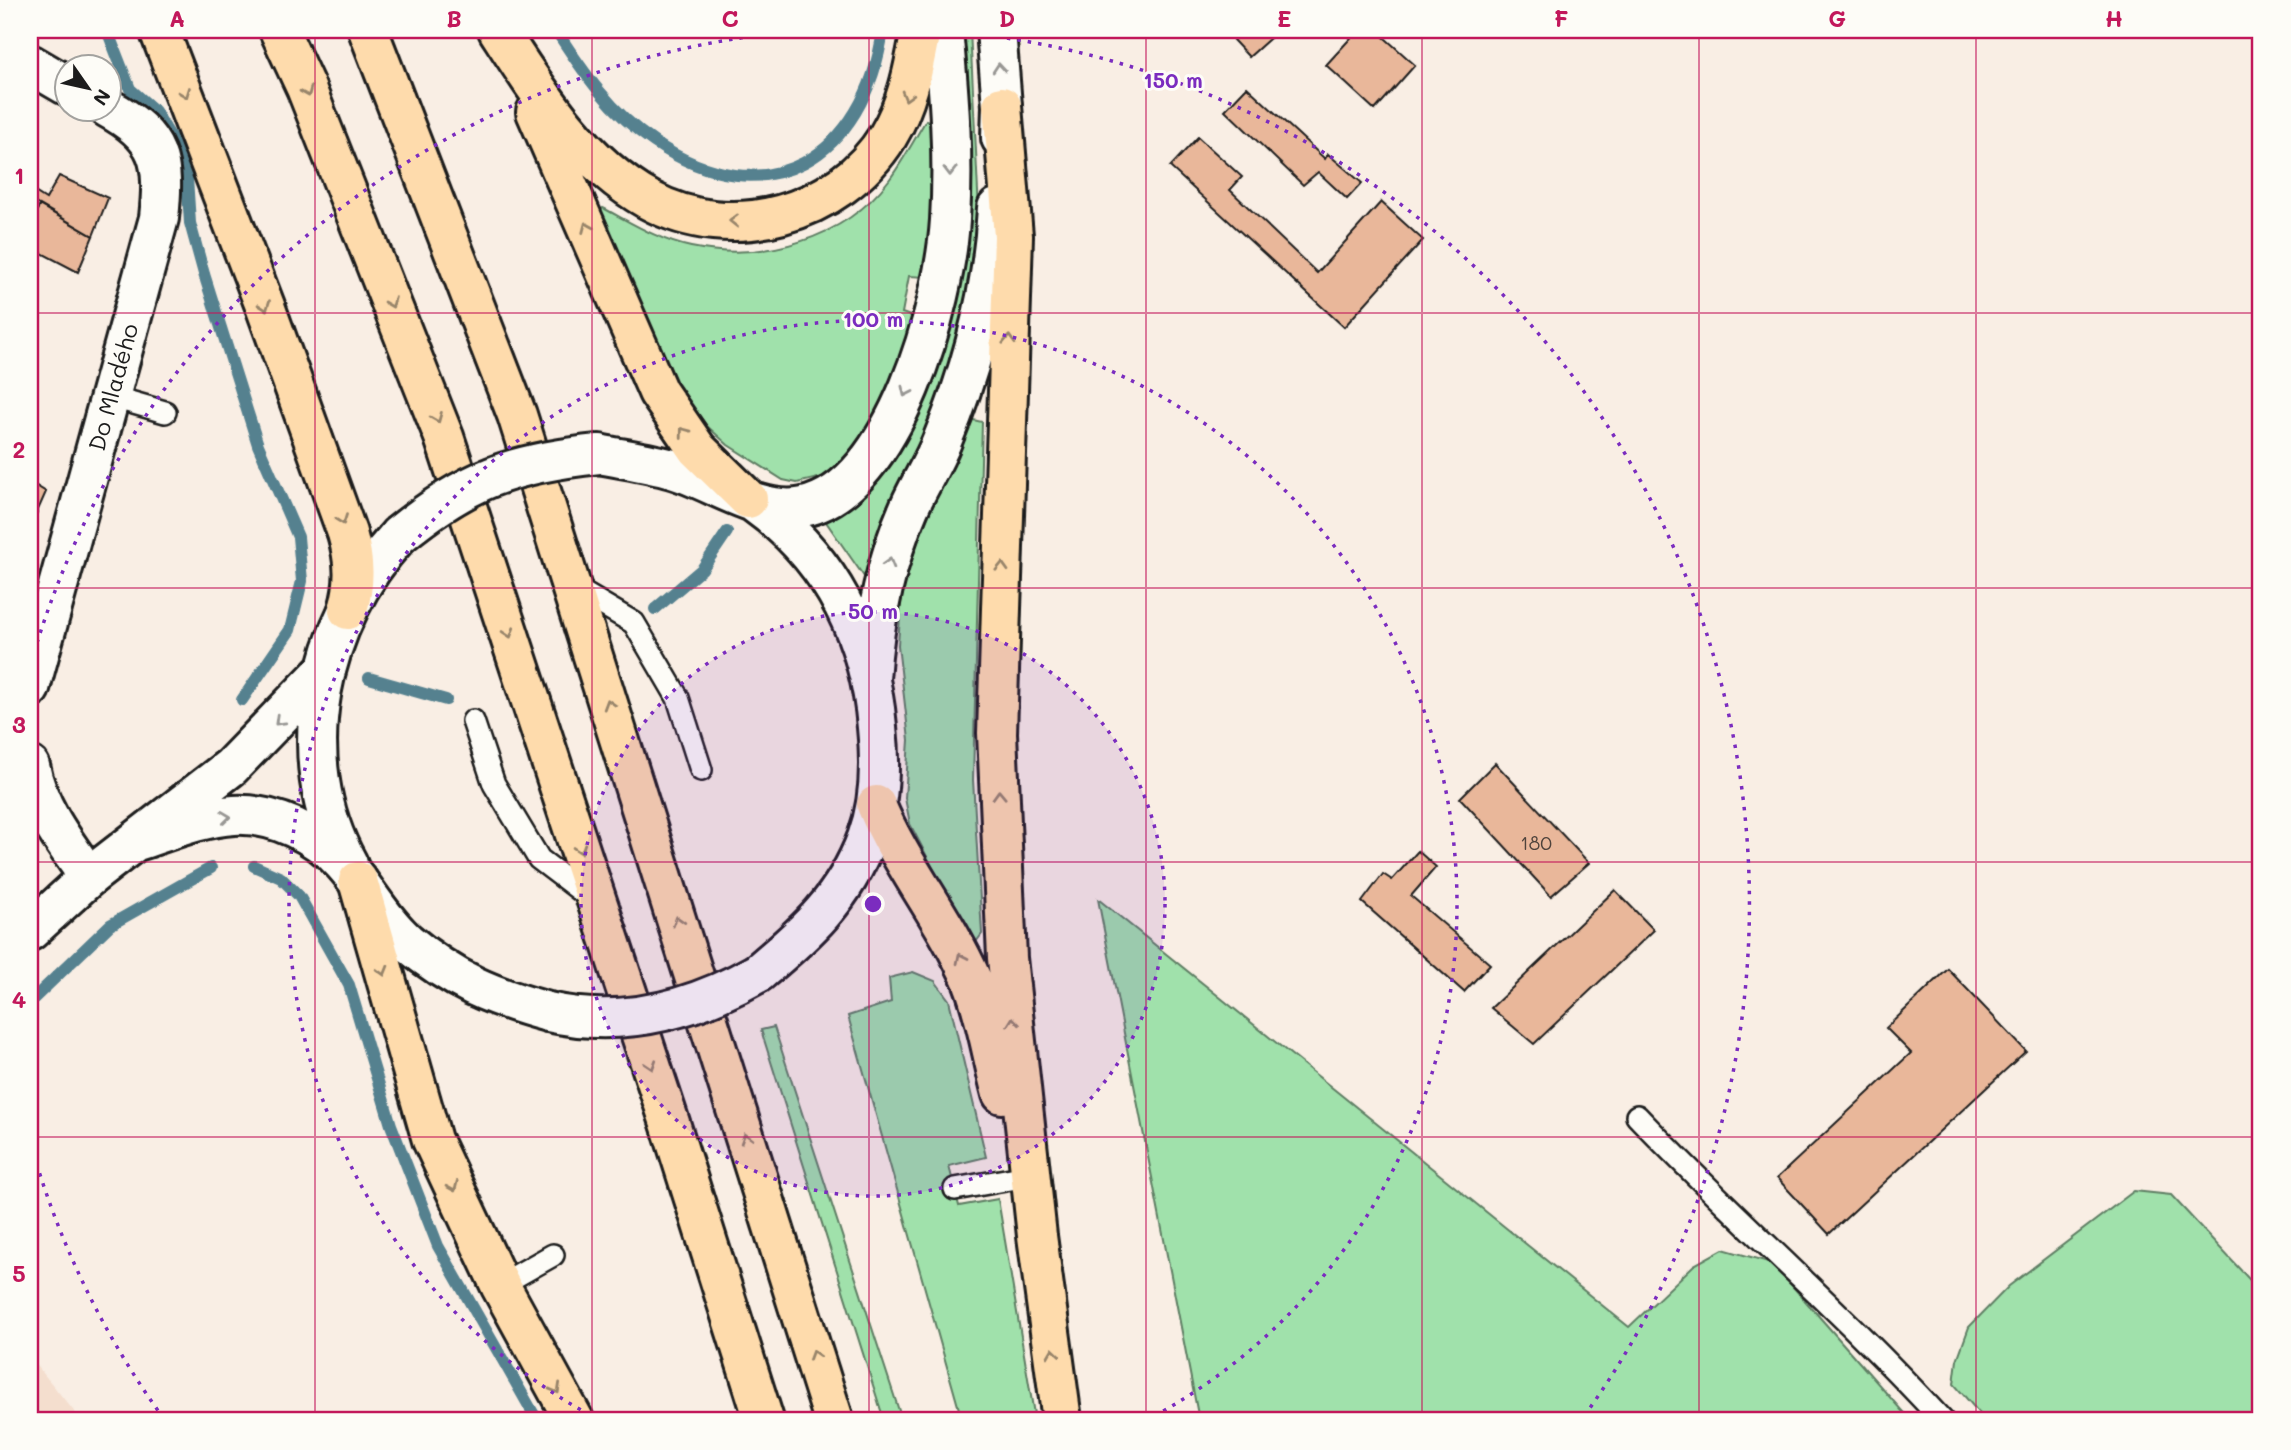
<svg xmlns="http://www.w3.org/2000/svg" width="2291" height="1450" viewBox="0 0 2291 1450" font-family="Mali,sans-serif">
  <rect width="100%" height="100%" fill="#f9eee4"/>
  <filter id="ink" filterUnits="userSpaceOnUse"><feTurbulence type="fractalNoise" baseFrequency=".0143" numOctaves="2"/><feDisplacementMap in="SourceGraphic" scale="14" xChannelSelector="R" yChannelSelector="G"/><feConvolveMatrix kernelMatrix="1 2 1 2 8 2 1 2 1" color-interpolation-filters="sRGB"/></filter>
  <g filter="url(#ink)">
    <!-- built -->
    <path fill="#f4dece" d="M30 1357 81 1420H30Z"/>
    <!-- green -->
    <path fill="#a0e1ab" stroke="#5e7e64" stroke-width="2" d="M955 30H970L979 212 958 354 867 581 822 516 923 386Z
      M926 120 937 123 926 277 909 276 902 313 919 319 863 448 831 475 797 483 783 480 728 445 707 426 679 389 601 223 598 212 603 208C630 222 660 241 691 247 763 262 844 240 889 180 903 161 914 140 926 120Z
      M969 419 982 422 973 780 982 934 976 942 971 941 910 824 905 798 909 740 898 645 901 602 910 560Z
      M1098 899 1629 1327 1694 1265 1723 1249 1772 1263 1910 1420H1199Z
      M913 972 935 981 949 1000 986 1157 949 1166 959 1206 998 1199 1035 1420H962L848 1016 891 1002 889 978Z
      M774 1027 902 1420H884L761 1030Z
      M2134 1191 2171 1195 2261 1292V1420H1985L1954 1384 1957 1360 1969 1327 2009 1286Z"/>
    <g fill="none" stroke-linecap="round" stroke-linejoin="round">
      <!-- stream -->
      <path stroke="#55818f" stroke-width="12" d="M107 30 130 89 155 111 186 163 190 223 204 274 258 445 298 537 302 581 290 630 242 700
        M556 30C583 72 611 113 654 142 767 219 865 157 883 30
        M655 609 702 569 727 532
        M369 678 446 700
        M30 857V871
        M254 866 281 878 299 896 349 985 391 1125 438 1246 537 1420
        M30 1002 110 925 211 868"/>
    </g>
    <!-- building -->
    <path fill="#e9b79a" stroke="#1c1c1c" stroke-width="2" d="M1244 30H1279L1249 57 1233 40Z
      M1358 30H1376L1415 65 1375 110 1326 65Z
      M1247 87 1325 159 1328 154 1362 183 1347 199 1318 172 1303 185 1225 110Z
      M1198 137 1242 177 1230 190 1317 273 1381 202 1423 240 1344 327 1170 167Z
      M59 176 108 198 93 236 30 200V189L46 199Z
      M40 205 93 236 78 272 30 247V223Z
      M30 482 46 492 30 528Z
      M1495 763 1589 863 1551 896 1460 798Z
      M1418 851 1436 867 1411 896 1490 964 1464 992 1362 902 1383 874 1392 880Z
      M1615 890 1654 930 1534 1044 1491 1008Z
      M1948 969 2026 1051 1829 1234 1777 1178 1911 1053 1886 1028Z"/>
    <g fill="none" stroke-linecap="round" stroke-linejoin="round">
      <!-- lane casing -->
      <g stroke="#1c1c1c" stroke-width="26">
        <path id="lane" d="M109 396 165 412
          M573 587 634 623 678 698 701 770
          M473 721 494 784 539 859 593 900
          M1637 1116C1736 1220 1845 1314 1942 1420
          M955 1189 1022 1177
          M500 1285 553 1255"/>
      </g>
      <!-- street casing -->
      <g stroke="#1c1c1c" stroke-width="44">
        <g id="street">
          <path d="M30 64 66 85"/>
          <path id="s1" d="M30 688 159 218C165 162 161 137 108 108"/>
          <path d="M30 766C38 809 65 843 89 877"/>
        </g>
      </g>
      <!-- secondary casing -->
      <g stroke="#1c1c1c" stroke-width="44">
        <path id="secondary" d="M996 30 1002 106 1001 138
          M599 454C623 459 648 462 672 469 712 480 759 516 803 507 895 489 945 302 950 220 954 157 949 93 943 30
          M753 502C829 556 869 634 877 727 881 764 880 803 867 838 844 899 807 932 758 973
          M870 679C874 619 885 563 909 508 919 485 933 464 942 441 973 366 993 289 997 208
          M137 841C168 831 201 817 234 815 274 813 317 834 343 863 366 888 381 919 407 942 454 981 490 996 548 1012
          M348 864C289 758 319 622 399 535
          M30 931 89 877 231 767 325 670"/>
      </g>
      <!-- highway casing -->
      <g stroke="#1c1c1c" stroke-width="44">
        <path id="highway" d="M159 30 265 306 347 533C355 561 356 582 348 610
          M279 30 306 88 444 437 670 1123 764 1420
          M368 30 517 415 834 1420
          M498 30C538 92 582 163 649 200 731 245 839 215 888 136 908 103 914 67 921 30
          M1002 106 1013 236 997 733 1007 958 1037 1236 1062 1420
          M536 112 658 392 697 449 748 499
          M876 805C902 867 945 918 972 980 986 1015 992 1057 1002 1094
          M358 881 432 1140 500 1285 574 1420"/>
      </g>
      <!-- lane -->
      <use href="#lane" stroke="#fdfcf7" stroke-width="21"/>
      <!-- street -->
      <use href="#street" stroke="#fdfcf7" stroke-width="38"/>
      <!-- secondary -->
      <use href="#secondary" stroke="#fdfcf7" stroke-width="38"/>
      <!-- highway -->
      <use href="#highway" stroke="#fedbac" stroke-width="38"/>
      <!-- secondary-bridge casing -->
      <g stroke="#1c1c1c" stroke-width="44" stroke-linecap="butt">
        <path id="secondary-bridge" d="M399 535C467 479 512 463 599 454
          M548 1012C623 1029 693 1010 758 973"/>
      </g>
      <!-- secondary-bridge -->
      <use href="#secondary-bridge" stroke="#fdfcf7" stroke-width="38"/>
    </g>
    <!-- one-way arrows -->
    <defs><path id="oneway-chevron" d="M-2-3.5L2.5 0L-2 3.5" fill="none" stroke-width="1.6" stroke-linecap="round" stroke-linejoin="round" transform="scale(1.75)"/></defs>
    <g stroke="#989794">
      <use href="#oneway-chevron" transform="translate(999 68) rotate(-95)"/>
      <use href="#oneway-chevron" transform="translate(950 171) rotate(90)"/>
      <use href="#oneway-chevron" transform="translate(906 392) rotate(115)"/>
      <use href="#oneway-chevron" transform="translate(889 563) rotate(-74)"/>
      <use href="#oneway-chevron" transform="translate(279 721) rotate(136)"/>
      <use href="#oneway-chevron" transform="translate(226 817) rotate(-7)"/>
    </g>
    <g stroke="#98856b">
      <use href="#oneway-chevron" transform="translate(307 92) rotate(67)"/>
      <use href="#oneway-chevron" transform="translate(185 93) rotate(69)"/>
      <use href="#oneway-chevron" transform="translate(907 96) rotate(106)"/>
      <use href="#oneway-chevron" transform="translate(734 221) rotate(-180)"/>
      <use href="#oneway-chevron" transform="translate(587 227) rotate(-113)"/>
      <use href="#oneway-chevron" transform="translate(391 303) rotate(68)"/>
      <use href="#oneway-chevron" transform="translate(265 306) rotate(70)"/>
      <use href="#oneway-chevron" transform="translate(1009 340) rotate(-88)"/>
      <use href="#oneway-chevron" transform="translate(437 418) rotate(68)"/>
      <use href="#oneway-chevron" transform="translate(684 432) rotate(-127)"/>
      <use href="#oneway-chevron" transform="translate(342 520) rotate(70)"/>
      <use href="#oneway-chevron" transform="translate(1002 567) rotate(-88)"/>
      <use href="#oneway-chevron" transform="translate(509 633) rotate(72)"/>
      <use href="#oneway-chevron" transform="translate(609 704) rotate(-107)"/>
      <use href="#oneway-chevron" transform="translate(999 795) rotate(-92)"/>
      <use href="#oneway-chevron" transform="translate(580 849) rotate(72)"/>
      <use href="#oneway-chevron" transform="translate(678 921) rotate(-107)"/>
      <use href="#oneway-chevron" transform="translate(961 958) rotate(-116)"/>
      <use href="#oneway-chevron" transform="translate(383 971) rotate(74)"/>
      <use href="#oneway-chevron" transform="translate(1013 1022) rotate(-96)"/>
      <use href="#oneway-chevron" transform="translate(651 1065) rotate(72)"/>
      <use href="#oneway-chevron" transform="translate(746 1138) rotate(-107)"/>
      <use href="#oneway-chevron" transform="translate(453 1187) rotate(66)"/>
      <use href="#oneway-chevron" transform="translate(1053 1353) rotate(-98)"/>
      <use href="#oneway-chevron" transform="translate(814 1355) rotate(-107)"/>
      <use href="#oneway-chevron" transform="translate(556 1389) rotate(61)"/>
    </g>
  </g>
  <!-- grid -->
  <path fill="none" stroke="#c2185b" stroke-width="2" stroke-opacity="0.55" d="M315 30V1420M592 30V1420M869 30V1420M1146 30V1420M1422 30V1420M1699 30V1420M1976 30V1420M30 313H2261M30 588H2261M30 862H2261M30 1137H2261"/>
  <!-- distance rings -->
  <circle cx="873" cy="904" r="292" fill="#7b2cbf" fill-opacity=".12"/>
  <g fill="none" stroke="#7b2cbf" stroke-width="3.5" stroke-dasharray="3.5 7">
    <circle cx="873" cy="904" r="292"/>
    <path d="M599 1420A584 584 0 1 1 1147 1420"/>
    <path d="M164 1419A876 876 0 0 1 31 1145M31 663A876 876 0 0 1 812 30M934 30A876 876 0 0 1 1582 1419"/>
  </g>
  <g text-anchor="middle" dominant-baseline="central" stroke-width="6" stroke-linejoin="round" paint-order="stroke">
    <!-- number labels -->
    <g font-size="19" fill="#4f433c">
      <text x="1536" y="842">180</text>
    </g>
    <!-- street labels -->
    <g font-size="23" fill="#1c1c1c" stroke="#fdfcf7">
      <text stroke="none"><textPath href="#s1" startOffset="312">Do Mladého</textPath></text>
    </g>
  </g>
  <circle cx="873" cy="904" r="10" fill="#7b2cbf" stroke="#fdfcf7" stroke-width="3.5"/>
  <g font-size="21" text-anchor="middle" font-weight="bold" fill="#7b2cbf" stroke="#fdfcf7" stroke-width="6" stroke-linejoin="round" paint-order="stroke">
    <text x="1173" y="88">150 m</text>
    <text x="873" y="327">100 m</text>
    <text x="873" y="619">50 m</text>
  </g>
  <!-- margin -->
  <rect width="2291" height="1450" fill="none" stroke="#fdfcf7" stroke-width="77"/>
  <!-- north arrow -->
  <g transform="translate(88 88) rotate(124)"><circle r="33" fill="#fdfcf7" stroke="#a3a29f" stroke-width="2"/>
  <path d="M0-5L12 26L0 18L-12 26Z" fill="#1c1c1c"/>
  <text y="-10" font-size="19" font-weight="bold" text-anchor="middle" fill="#1c1c1c">N</text>
  </g>
  <rect x="38" y="38" width="2214" height="1374" fill="none" stroke="#c2185b" stroke-width="2.5"/>
  <g font-size="23" text-anchor="middle" font-weight="bold" fill="#c2185b">
    <text x="177" y="27">A</text>
    <text x="454" y="27">B</text>
    <text x="730" y="27">C</text>
    <text x="1007" y="27">D</text>
    <text x="1284" y="27">E</text>
    <text x="1561" y="27">F</text>
    <text x="1837" y="27">G</text>
    <text x="2114" y="27">H</text>
    <text x="19" y="184">1</text>
    <text x="19" y="458">2</text>
    <text x="19" y="733">3</text>
    <text x="19" y="1008">4</text>
    <text x="19" y="1282">5</text>
  </g>
</svg>
